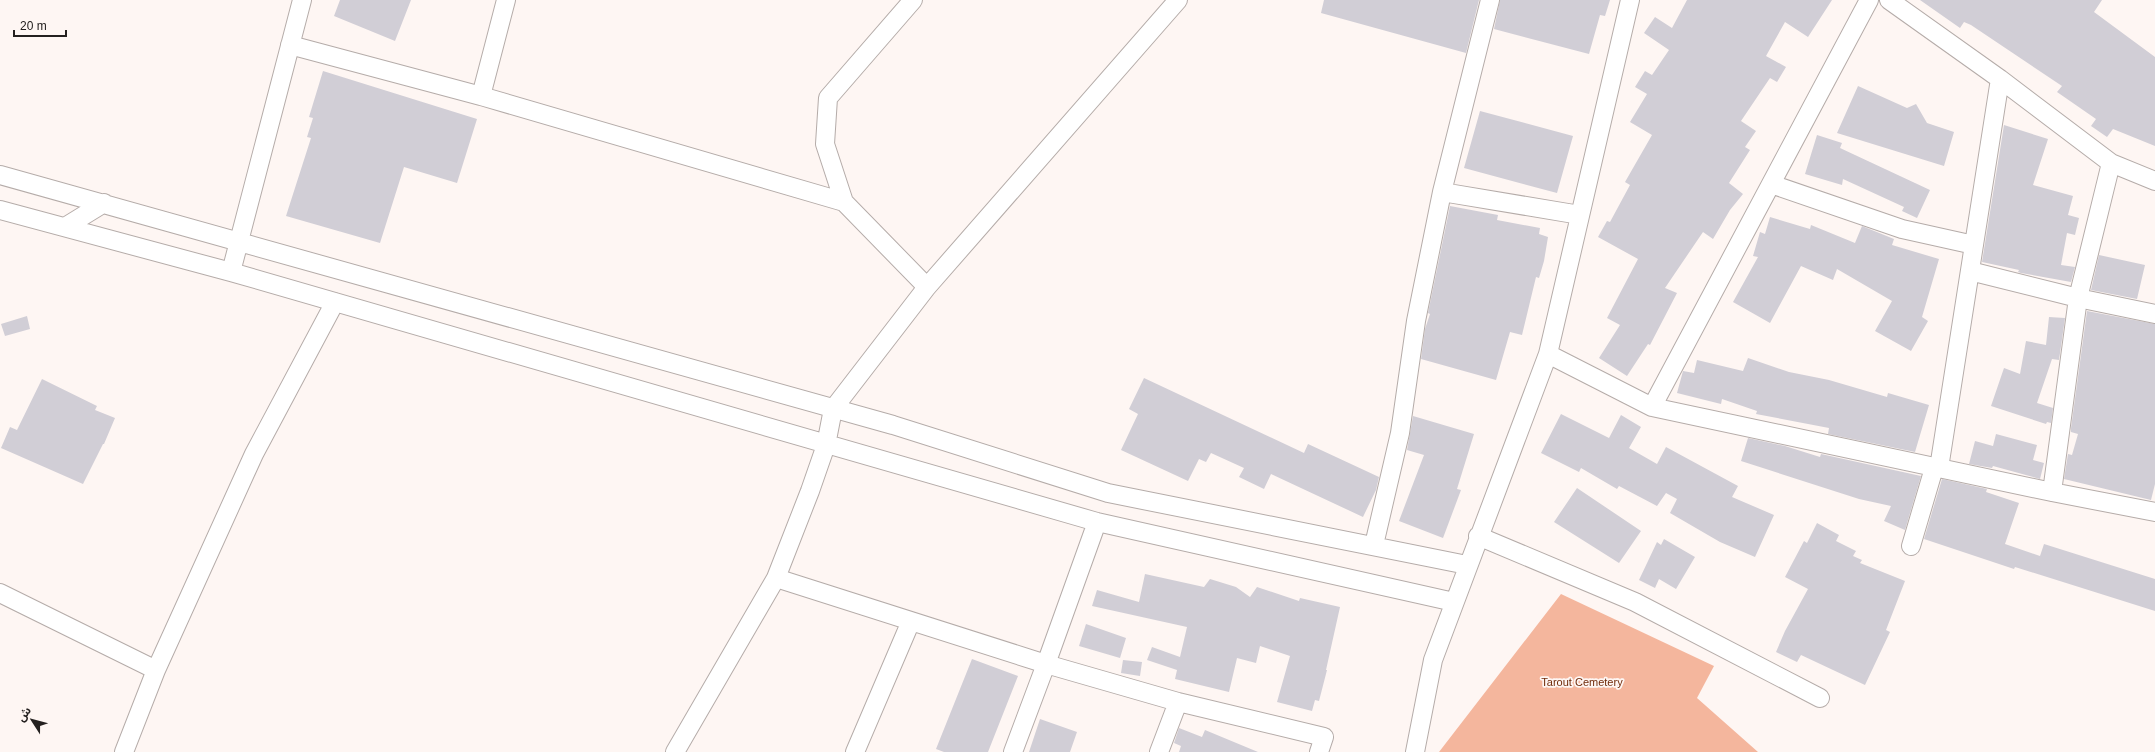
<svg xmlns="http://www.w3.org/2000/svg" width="2155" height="752" viewBox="0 0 2155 752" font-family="Arial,'Noto Sans Arabic',sans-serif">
  <rect width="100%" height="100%" fill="#fef6f3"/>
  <!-- green -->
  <path fill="#f4b69d" d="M1561 594 1714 666 1697 698 1758 752H1439Z"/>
  <!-- building -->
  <path fill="#d1ced6" d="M340 0H411L395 41 334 16Z
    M1324 0H1479L1466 53 1321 13Z
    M1500 0H1610L1605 16 1600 15 1589 54 1494 29Z
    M1687 0H1832L1808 37 1785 22 1766 56 1786 67 1777 82 1770 78 1741 121 1756 131 1745 147 1750 150 1729 183 1743 194 1730 210 1713 239 1703 232 1665 288 1677 293 1650 345 1648 344 1627 376 1599 358 1620 325 1607 318 1638 259 1598 237 1607 221 1610 222 1630 185 1625 182 1652 135 1630 122 1647 94 1635 87 1645 71 1652 75 1669 50 1644 33 1655 17 1672 28Z
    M1920 0H2102L2094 12 2155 57V146L2113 129 2107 137 2091 126 2096 119 2057 92 2062 86 1971 25 1964 22 1960 28Z
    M323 71 477 119 457 183 404 167 380 243 286 216 311 138 307 137 313 118 309 117Z
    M1858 86 1907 108 1916 104 1927 123 1954 132 1944 166 1837 133Z
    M1480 111 1573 136 1557 193 1464 168Z
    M2004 125 2048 139 2033 185 2073 196 2068 215 2079 218 2075 235 2067 233 2061 265 2075 267 2071 282 2021 273 2018 272 2019 270 1982 262Z
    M1817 135 1842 143 1840 148 1930 190 1917 218 1902 211 1904 207 1843 179 1842 185 1805 174Z
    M1450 206 1498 215 1497 220 1540 228 1539 234 1548 237 1544 261 1539 278 1536 277 1522 335 1510 332 1496 380 1421 359 1425 329 1430 314 1428 313Z
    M1770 217 1810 229 1811 225 1855 243 1862 226 1894 239 1892 245 1939 259 1922 317 1928 321 1911 351 1875 331 1892 301 1837 269 1833 280 1801 266 1770 323 1733 302 1758 257 1753 256 1760 232 1765 234Z
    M2099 255 2145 265 2137 299 2091 290Z
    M2087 311 2155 324V484L2151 500 2064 479 2068 454 2072 455 2078 434 2071 432V428Z
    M27 316 30 329 5 336 1 324Z
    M2049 317 2065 318 2059 360 2052 359 2037 403 2053 408 2051 423 2047 422 2046 424 1991 406 2004 368 2020 374 2026 341 2046 345Z
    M1748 358 1789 372 1829 380 1887 397 1888 393 1929 405 1915 452 1828 434 1829 428 1756 414 1757 411 1722 399 1721 404 1677 393 1683 371 1694 373 1697 360 1743 371Z
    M1144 378 1304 453 1308 444 1379 477 1376 490 1363 517 1271 474 1264 489 1239 477 1244 468 1211 453 1206 462 1199 459 1188 481 1121 450 1138 414 1129 409Z
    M42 379 97 406 95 410 115 418 104 444H103L83 484 1 448 10 427 17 430Z
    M1561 414 1609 438 1621 415 1641 427 1629 448 1657 464 1666 447 1738 486 1732 497 1774 515 1755 557 1720 542 1670 513 1677 499 1666 493 1657 506 1619 486 1617 489 1581 468 1579 472 1541 453Z
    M1413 416 1474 434 1457 489 1461 490 1443 538 1399 521 1424 455 1407 450Z
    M1996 434 2037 445 2033 460 2044 463 2040 479 1993 466 1992 468 1969 464 1975 441 1993 446Z
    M1748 438 1785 446 1820 457 1821 454 1921 476 1905 530 1884 521 1891 506 1859 499 1741 461Z
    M1942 479 1987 489 1986 492 2019 503 2005 544 2040 556 2044 544 2155 579V611L2015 567 2014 569 1924 539Z
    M1577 488 1641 531 1619 563 1554 522Z
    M1817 523 1839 535 1836 541 1856 551 1853 556 1862 560 1860 563 1905 581 1886 630 1890 632 1865 685 1801 655 1797 662 1776 652 1785 631 1808 589 1785 577 1804 541 1807 543Z
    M1664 539 1695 557 1676 589 1659 579 1655 588 1639 580 1657 542 1661 545Z
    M1145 574 1204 587 1210 579 1236 587 1250 597 1257 587 1299 601 1300 598 1340 607 1326 670H1327L1319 701 1315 700 1312 711 1277 702 1290 656 1260 646 1256 663 1237 658 1229 692 1175 679 1177 670 1147 660 1152 647 1180 657 1187 627 1092 606 1097 590 1139 602Z
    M1086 624 1126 638 1120 658 1079 646Z
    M972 659 1018 676 988 752H944L936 749Z
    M1123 660 1142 662 1140 676 1121 673Z
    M1040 719 1077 732 1070 752H1029Z
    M1179 728 1202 737 1205 730 1258 752H1179L1181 746 1174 743Z"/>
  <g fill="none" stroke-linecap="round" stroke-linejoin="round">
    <!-- street casing -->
    <g stroke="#b5aca9" stroke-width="20">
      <path id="street" d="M913 0 828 98 825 144 844 202 927 287
        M1889 0 2000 79 2111 163 2155 181
        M290 45 481 96 844 202
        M481 96 506 0
        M0 175 893 425 1108 493 1467 565
        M1771 184 1902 229 1974 245
        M1442 192 1580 215
        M0 210 231 272 1097 522 1454 602
        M65 227 104 203
        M1970 271 2078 298 2111 163
        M231 272 302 0
        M1548 354 1652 407 2052 492 2155 512
        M1652 407 1869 0
        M1939 468 2000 79
        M2052 492 2078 298 2155 314
        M1478 536 1635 602 1820 698
        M1374 545 1400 433 1416 321 1442 192 1490 0
        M1911 546 1934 468
        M776 578 1046 664 1097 522
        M0 593 156 670
        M124 752 156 670 254 454 335 302
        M675 752 776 578 810 491 826 445 833 409 927 287 1178 0
        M855 752 911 621
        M1013 752 1046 664 1178 702 1324 737 1319 752
        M1159 752 1178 702
        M1415 752 1433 660 1548 354 1630 0"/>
    </g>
    <!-- street -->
    <use href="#street" stroke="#fff" stroke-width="18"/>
  </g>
  <g text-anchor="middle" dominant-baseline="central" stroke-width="3.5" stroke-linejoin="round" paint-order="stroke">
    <!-- park labels -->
    <g font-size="11" fill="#712c0b" stroke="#fef6f3">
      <text x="1582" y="682">Tarout Cemetery</text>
    </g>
  </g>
  <!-- north arrow -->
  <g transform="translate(32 720) rotate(306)" stroke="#fef6f3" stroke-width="3" paint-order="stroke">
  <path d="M0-3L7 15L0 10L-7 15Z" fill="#24201f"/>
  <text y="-6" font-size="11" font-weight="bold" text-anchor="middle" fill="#24201f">ش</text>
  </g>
  <!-- scale -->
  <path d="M14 30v6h52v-6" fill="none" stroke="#24201f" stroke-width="2"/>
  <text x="20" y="30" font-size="12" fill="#24201f" stroke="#fef6f3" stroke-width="3" paint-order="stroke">20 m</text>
</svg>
